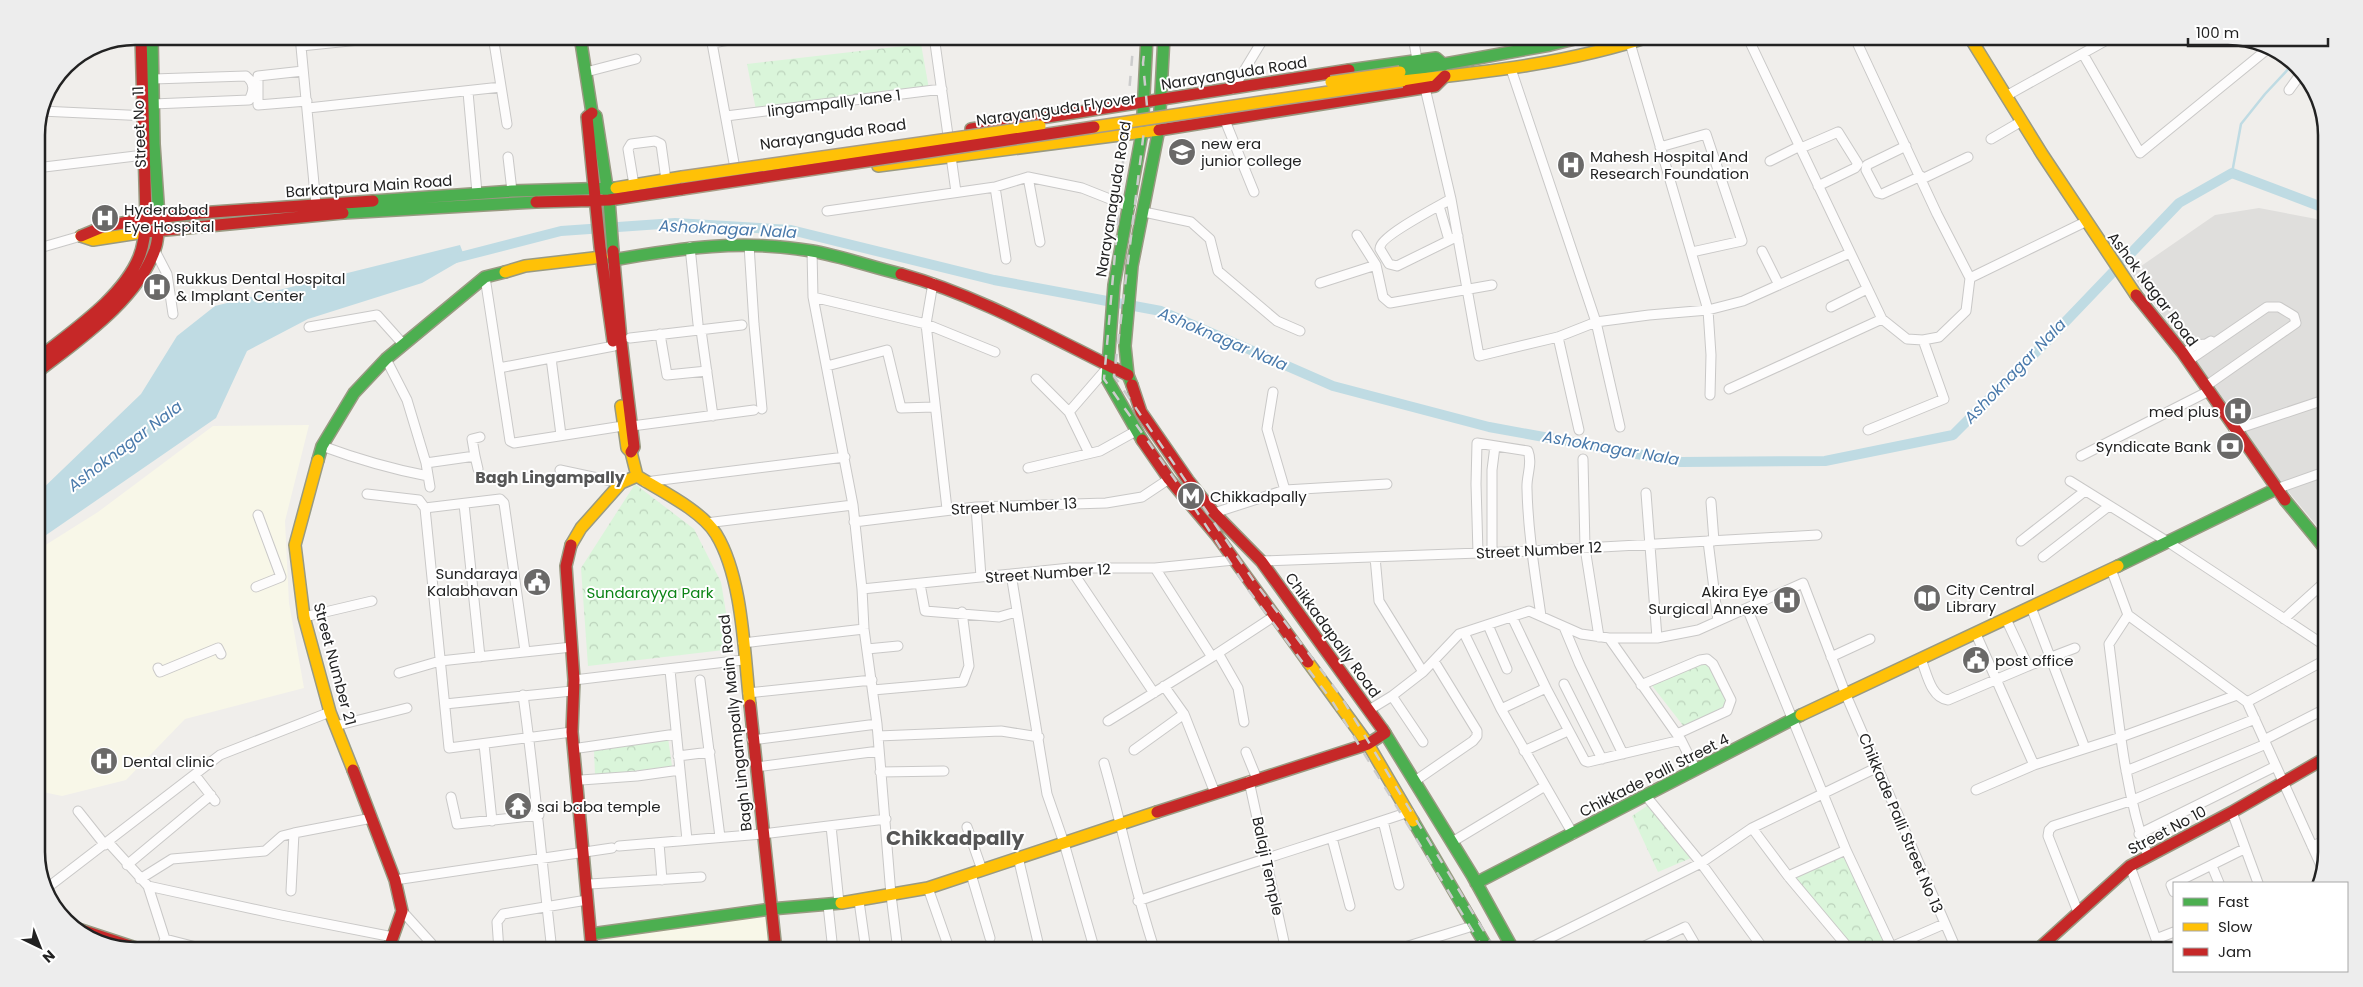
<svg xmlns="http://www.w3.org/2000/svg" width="2363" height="987" viewBox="0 0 2363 987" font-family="Poppins,sans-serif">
  <defs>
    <pattern id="park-crowns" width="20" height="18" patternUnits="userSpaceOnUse" patternTransform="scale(1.25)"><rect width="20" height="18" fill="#daf5da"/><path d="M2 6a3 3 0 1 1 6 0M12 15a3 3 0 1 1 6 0" fill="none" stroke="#bbd2bb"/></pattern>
  </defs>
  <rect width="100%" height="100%" fill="#f0eeeb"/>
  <!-- residential -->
  <path fill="#dfdedc" d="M2259 208 2327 221V538L2277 478 2211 381 2131 273 2215 215Z"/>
  <!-- education -->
  <path fill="#f8f7e8" d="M309 425 285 521 289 603 304 688 185 719 126 780 62 796 43 792 36 795V551L98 512 213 426Z
    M766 914 771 951H603L602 940Z"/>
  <!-- park -->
  <path fill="url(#park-crowns)" d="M921 44 929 89 756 110 747 64Z
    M635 484 694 529 721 582 732 649 588 666 581 568Z
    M1713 661 1728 704 1685 728 1650 683Z
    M668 738 672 766 595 776 594 749Z
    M1650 804 1691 858 1658 872 1632 816Z
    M1845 854 1885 944 1872 951H1853L1793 879Z"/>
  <!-- water -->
  <path fill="#bfdbe3" d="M460 245 465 258 422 283 308 319 247 351 216 418 36 542V495L141 394 177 336 215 306Z"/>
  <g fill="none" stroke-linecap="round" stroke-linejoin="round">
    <!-- stream -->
    <path stroke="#bfdbe3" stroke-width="2.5" d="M2232 173 2241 124 2265 94 2293 64"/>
    <!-- canal -->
    <path stroke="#bfdbe3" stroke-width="10" d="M452 259 561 231 675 223 791 230 994 280 1161 311 1333 386 1489 427 1681 462 1825 461 1953 435 2047 341 2179 203 2232 173 2327 209"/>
    <!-- street casing -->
    <g stroke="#c9c8c7" stroke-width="11">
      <path id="street" d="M300 36 316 205
        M493 36 507 124
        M934 36 956 192
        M1413 36 1417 60
        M1747 36 1882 319 1907 339 1923 340 1939 337 1966 311 1970 278 1937 214 1854 36
        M1630 43 1708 310 1711 355 1710 395
        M301 46 398 36
        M2083 54 2140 153 2270 47
        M1511 69 1596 322 1620 427
        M303 71 258 76V105L307 101
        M586 72 636 59
        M153 79 246 76C255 83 254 91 249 100L153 104
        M1425 88 1451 199 1479 356 1558 337 1596 322 1649 315 1708 310 1743 301 1850 253
        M1233 89 1265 36
        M2289 90 2302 72
        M468 92 477 193
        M2006 96 2114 36
        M308 108 501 87
        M41 111 148 116
        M726 116 942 89
        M1224 118 1254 192
        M1991 139 2022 121
        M1906 146 1867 165 1866 170 1878 193 1882 194 1921 176
        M1660 147 1706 134 1742 241 1692 252
        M1801 148 1838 132 1858 164 1855 168 1818 186
        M508 157 512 191
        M1770 161 1800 146
        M734 163 712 43 753 36
        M36 168 144 155
        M1028 177 1040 242
        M1922 179 1968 157
        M634 185 628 149 631 144 655 141 661 144 666 180
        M995 187 1006 259
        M1451 199C1439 206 1378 237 1380 249L1389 264 1397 266 1458 236
        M1439 206 1449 240
        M827 211 995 187 1028 177 1082 188 1130 207
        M1144 212 1191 222 1210 239 1218 271 1277 321 1300 331
        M1357 235 1376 265 1383 297 1390 303 1492 285
        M749 245 754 324 762 409
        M690 247 698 324
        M36 249 81 236
        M154 249 167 274 173 314
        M812 251 813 297 853 505 862 589 864 629 877 724 891 895 898 951
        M1762 251 1779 285
        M485 277 510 441 514 443 623 426
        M1970 278 2085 222
        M933 283 926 324 947 509
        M1320 283 1376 265
        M813 297 926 324 995 352
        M1831 307 1867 289
        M309 327 377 315 403 344
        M701 330 713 416
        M660 334 667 375 707 371
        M1558 337 1579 430
        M630 338 742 325
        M2183 354 2195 345 2206 344 2211 341
        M551 358 561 435
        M386 359 407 400 426 463 430 487
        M2188 361 2267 307H2279L2294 316 2296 323 2206 386
        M827 366 887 350 901 408 934 407
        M499 368 614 346
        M1036 379 1069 412 1089 453
        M1729 389 1882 319
        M1273 392 1267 429 1285 490
        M1069 412 1108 367
        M632 426 754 410
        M1868 430 1944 399 1923 340
        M2234 430 2327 399
        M322 446C357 459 391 469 428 476
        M475 456 472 439 480 437
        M2081 456 2209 391
        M1583 459 1585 548 1599 637
        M426 463 475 456 478 469
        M1028 468 1100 451 1136 431
        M560 470 621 483
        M2070 481 2168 542 2327 647
        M645 482 845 457
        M2276 489 2327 471
        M1646 493 1657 638
        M367 494 419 500 425 508 449 748 572 732
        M1711 502 1714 541
        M464 504 480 657
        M976 507 981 577
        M425 508 500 499 504 503 525 651
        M1214 513 1285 490 1387 484
        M854 522 976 507 1106 503 1142 497 1169 479
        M706 523 853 505
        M1708 541 1718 621
        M2021 541 2085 491
        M1478 553 1476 484 1477 443 1528 451C1533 464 1526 476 1527 489 1528 532 1535 574 1541 616
        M1492 553V470L1495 446
        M1375 557 1379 601 1423 672
        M2043 557 2109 506
        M1261 561 1531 551 1817 535
        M1070 568 1154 693
        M1155 568 1212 657
        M2111 569 2128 615 2247 702 2323 870
        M1011 574 1047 794 1064 843 1095 951
        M920 584 925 611 999 617 1016 612
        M256 587 281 577 258 515
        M862 589 1070 568H1155L1234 560
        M2031 607 2085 748
        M1747 608 1846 850 1891 946
        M2128 615 2109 644C2118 715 2124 789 2148 857
        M304 617 372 601
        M1512 617 1546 688 1585 761 1588 762 1681 740
        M2284 619 2327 580
        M1488 625 1507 669
        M1564 627 1579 663 1623 754
        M1464 633 1501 709
        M1976 634 2034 765
        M1609 638 1681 740 1696 770
        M743 643 864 629
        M867 649 898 646
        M1218 653 1238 688 1244 722
        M1831 657 1870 639
        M1921 659C1927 674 1931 698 1948 700L2028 666 2006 619
        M2028 666 2075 648
        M158 668 160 672 218 648 221 654
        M670 670 687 840
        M399 673 440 661 572 647
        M574 680 743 660
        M700 680 720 837
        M1564 684 1602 759
        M1641 685 1700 660 1707 659 1713 664 1731 700 1727 711 1677 734
        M1164 686 1184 714 1215 793
        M1546 688 1501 709 1573 834
        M873 690 963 682 969 666 962 612
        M748 693 872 680
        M523 695C535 780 542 865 552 951
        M1392 696 1423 742
        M2247 702 2327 659
        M445 704 572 691
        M1369 710 1392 696 1423 672 1459 634 1529 611 1581 634 1609 638H1657L1698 630 1803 583 1846 695 1957 951
        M1108 721 1212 657 1276 615
        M335 726 407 708
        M878 736 1001 731 1039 737
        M752 740 877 724
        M2264 740 2327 708
        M484 744 492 821
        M579 748 676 734
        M1134 750 1184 714
        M1524 751 1568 731
        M1246 752 1257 779
        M678 756 710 752
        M1104 763C1122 825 1134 889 1155 951
        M756 767 879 751
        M2126 771 2255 719
        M880 772 944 771
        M195 775 215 801
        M581 780 637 776 680 770
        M1249 781 1286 951
        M1415 781 1473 741 1477 736V731L1434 661
        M1976 790 2034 765 2121 737 2237 695
        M1646 796 1701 863 1765 951
        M451 797 457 824 539 815
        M78 811 105 845
        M2232 812 2258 883
        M1383 821 1399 885
        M831 826 839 903
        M967 827 982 870
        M1752 828 1788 876 1851 951
        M2139 834 2276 766
        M1332 838 1350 906
        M108 842 148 886 165 939 212 951
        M1452 842 1545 786
        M659 843 662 880
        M619 846 762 834 886 819
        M2312 846 2327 840
        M1018 857 1040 951
        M127 865 211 795
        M2130 866 2156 939
        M2212 866 2219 883
        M971 874 990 938
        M1788 876 1846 850
        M140 879 172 859 265 851 282 836 294 833 372 818
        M395 880 612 848
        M590 884 701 877
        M148 886 281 915 393 937
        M47 888 220 755 330 712
        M928 888 950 951
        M291 891 294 833
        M2174 892 2171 885 2244 849
        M859 901 866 951
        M1138 901C1228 870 1319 842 1409 812
        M828 905 833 951
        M402 911 431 943 434 951
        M2078 912 2048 836 2049 830 2053 826 2133 800 2266 744
        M160 951 165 939
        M499 951 497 922 503 914 587 900
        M1204 951H1206
        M1392 951 1476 925
        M1524 951 1701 863 1752 828 1878 767
        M1634 951 1685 927 1699 951
        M1882 951 1944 924
        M2162 951 2156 939 2174 932"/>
    </g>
    <!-- fast casing -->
    <g stroke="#999a82" stroke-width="14">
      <path id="fast" d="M152 36 154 144 159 217
        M580 36 592 113 596 116 609 200 613 251
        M1349 70 1436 58 1444 65
        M1400 72 1550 45 1587 36
        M373 201 512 191 616 188
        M343 213 536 202
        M613 260C681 248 742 239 812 251 841 256 871 267 901 274
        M1132 385 1128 375 1125 346 1132 266 1159 129 1164 36
        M1142 440 1107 379 1114 285 1142 133 1147 36
        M318 460 322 446 354 393 386 359 485 277 505 272
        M2285 500 2327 551
        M2118 566 2276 489
        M1383 730 1472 875 1514 951
        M1413 821 1489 951
        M1476 883 1801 715
        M591 934 771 909 841 903"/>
    </g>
    <!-- slow casing -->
    <g stroke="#999a82" stroke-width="14">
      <path id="slow" d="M1969 36 2042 154 2136 295
        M1402 81C1487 72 1570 63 1651 36
        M878 166 1159 130
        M616 188 682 177
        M81 236 93 240 145 232
        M505 272 525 266 602 257
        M621 406 627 448 631 452 637 476
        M318 460 295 545 304 617 330 712 353 770
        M637 476C661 491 701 510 716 534 743 578 744 654 750 705
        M571 545 581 528 621 483 637 476
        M1308 662 1368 744 1413 821
        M1801 715 2118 566
        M841 903 928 888 1157 812"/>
    </g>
    <!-- jam casing -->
    <g stroke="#999a82" stroke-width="14">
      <path id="jam" d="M592 113 587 117 600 247 613 341
        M971 129 1349 70
        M1159 130 1435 86 1445 76
        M536 202 609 200 682 189
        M145 232 343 213
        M81 236 105 226 146 219 141 36
        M613 251 621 340 634 447 631 452
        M901 274C980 296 1054 339 1128 375
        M2136 295 2182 352 2285 500
        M36 360C70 332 122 299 139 257 144 245 145 232 146 219L199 213 373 201
        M36 373C77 341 140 299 156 246 158 239 158 230 159 223
        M1132 385 1141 412 1188 480 1214 513 1261 561 1383 730
        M1142 440 1169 479 1217 536 1308 662
        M571 545 566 566 574 680 572 732 592 951
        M750 705 776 951
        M353 770 395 880 402 911 388 951
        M1157 812 1368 744 1385 733
        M78 929 145 951
        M2036 951 2130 866 2232 812 2327 757"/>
    </g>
    <!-- street -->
    <use href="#street" stroke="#fdfcfc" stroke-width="9"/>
    <!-- fast -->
    <use href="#fast" stroke="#4caf50" stroke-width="11"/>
    <!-- slow -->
    <use href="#slow" stroke="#ffc107" stroke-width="11"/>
    <!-- jam -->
    <use href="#jam" stroke="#c62828" stroke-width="11"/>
    <!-- rail -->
    <path stroke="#ccc" stroke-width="2.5" stroke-dasharray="10 10" stroke-linecap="butt" d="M1134 36 1104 379 1188 498 1246 587 1332 701 1485 951
      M1146 36 1143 63 1147 106 1114 376 1254 581 1340 695 1496 951"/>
    <!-- slow-bridge casing -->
    <g stroke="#a79c86" stroke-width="14" stroke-linecap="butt">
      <path id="slow-bridge" d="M1331 82 1400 72
        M1094 127 1402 81
        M682 177 1040 126"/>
    </g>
    <!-- jam-bridge casing -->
    <g stroke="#a79c86" stroke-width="14" stroke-linecap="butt">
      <path id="jam-bridge" d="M682 189 1094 127"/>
    </g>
    <!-- slow-bridge -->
    <use href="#slow-bridge" stroke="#ffc107" stroke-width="11"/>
    <!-- jam-bridge -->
    <use href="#jam-bridge" stroke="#c62828" stroke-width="11"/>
  </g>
  <!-- icons -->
  <defs>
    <g id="university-disc" transform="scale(1.4375)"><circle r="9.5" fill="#6a6968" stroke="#fff"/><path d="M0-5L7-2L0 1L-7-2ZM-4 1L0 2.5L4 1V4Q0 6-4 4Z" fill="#fff"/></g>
    <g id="hospital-disc" transform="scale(1.4375)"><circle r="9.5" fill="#6a6968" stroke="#fff"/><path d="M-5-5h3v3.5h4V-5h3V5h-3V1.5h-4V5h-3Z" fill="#fff"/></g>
    <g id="bank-disc" transform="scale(1.4375)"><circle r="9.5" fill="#6a6968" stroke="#fff"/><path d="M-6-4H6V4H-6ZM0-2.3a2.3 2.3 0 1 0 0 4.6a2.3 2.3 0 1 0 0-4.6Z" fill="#fff"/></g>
    <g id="metro-disc" transform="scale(1.4375)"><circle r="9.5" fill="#6a6968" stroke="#fff"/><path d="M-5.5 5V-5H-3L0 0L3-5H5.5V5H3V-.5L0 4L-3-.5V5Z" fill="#fff"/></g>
    <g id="civic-disc" transform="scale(1.4375)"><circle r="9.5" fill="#6a6968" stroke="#fff"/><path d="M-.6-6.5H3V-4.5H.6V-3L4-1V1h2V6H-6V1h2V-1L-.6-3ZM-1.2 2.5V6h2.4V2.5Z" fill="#fff"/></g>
    <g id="library-disc" transform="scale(1.4375)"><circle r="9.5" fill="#6a6968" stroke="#fff"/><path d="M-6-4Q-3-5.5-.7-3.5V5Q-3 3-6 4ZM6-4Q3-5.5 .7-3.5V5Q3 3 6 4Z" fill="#fff"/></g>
    <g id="temple-disc" transform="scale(1.4375)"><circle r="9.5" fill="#6a6968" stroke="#fff"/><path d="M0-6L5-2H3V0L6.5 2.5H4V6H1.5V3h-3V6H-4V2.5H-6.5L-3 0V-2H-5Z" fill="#fff"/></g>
  </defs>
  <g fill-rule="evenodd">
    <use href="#university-disc" x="1182" y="152"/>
    <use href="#hospital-disc" x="1571" y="165"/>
    <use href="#hospital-disc" x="105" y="218"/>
    <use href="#hospital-disc" x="157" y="287"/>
    <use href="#hospital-disc" x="2238" y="411"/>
    <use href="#bank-disc" x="2230" y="446"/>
    <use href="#metro-disc" x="1191" y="496"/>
    <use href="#civic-disc" x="537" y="582"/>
    <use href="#library-disc" x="1927" y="598"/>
    <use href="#hospital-disc" x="1787" y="600"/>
    <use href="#civic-disc" x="1976" y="660"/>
    <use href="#hospital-disc" x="104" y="761"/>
    <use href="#temple-disc" x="518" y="806"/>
  </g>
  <g text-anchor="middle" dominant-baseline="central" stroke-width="4" stroke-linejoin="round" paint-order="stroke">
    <!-- street labels -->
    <g font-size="15" fill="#222" stroke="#fff">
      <text transform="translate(1234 73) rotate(-9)">Narayanguda Road</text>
      <text transform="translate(834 103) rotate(-7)">lingampally lane 1</text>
      <text transform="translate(1056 109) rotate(-8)">Narayanguda Flyover</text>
      <text transform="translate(139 127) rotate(-92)">Street No 11</text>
      <text transform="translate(833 134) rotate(-8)">Narayanguda Road</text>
      <text transform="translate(369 186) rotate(-4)">Barkatpura Main Road</text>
      <text transform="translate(1113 199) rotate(-81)">Narayanaguda Road</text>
      <text transform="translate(2153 289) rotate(53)">Ashok Nagar Road</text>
      <text transform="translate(1014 506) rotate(-3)">Street Number 13</text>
      <text transform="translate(1539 550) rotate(-3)">Street Number 12</text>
      <text transform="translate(1048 573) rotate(-4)">Street Number 12</text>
      <text transform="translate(1333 635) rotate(54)">Chikkadapally Road</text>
      <text transform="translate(335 664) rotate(75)">Street Number 21</text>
      <text transform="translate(735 723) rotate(-96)">Bagh Lingampally Main Road</text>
      <text transform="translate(1654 775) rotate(-27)">Chikkade Palli Street 4</text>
      <text transform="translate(1901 823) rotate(67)">Chikkade Palli Street No 13</text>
      <text transform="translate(2167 830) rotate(-28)">Street No 10</text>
      <text transform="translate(1268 866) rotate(78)">Balaji Temple</text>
    </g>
    <!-- poi labels -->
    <g font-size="15" fill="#222" stroke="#fff" text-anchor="start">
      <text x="1201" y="143">new era<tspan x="1201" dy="17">junior college</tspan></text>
      <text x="1590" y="156">Mahesh Hospital And<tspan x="1590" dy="17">Research Foundation</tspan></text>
      <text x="124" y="209">Hyderabad<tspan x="124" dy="17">Eye Hospital</tspan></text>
      <text x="176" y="278">Rukkus Dental Hospital<tspan x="176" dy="17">&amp; Implant Center</tspan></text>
      <text x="2219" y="411" text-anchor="end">med plus</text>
      <text x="2211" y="446" text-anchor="end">Syndicate Bank</text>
      <text x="1210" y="496">Chikkadpally</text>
      <text x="518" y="573" text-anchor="end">Sundaraya<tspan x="518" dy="17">Kalabhavan</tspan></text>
      <text x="1946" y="589">City Central<tspan x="1946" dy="17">Library</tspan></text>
      <text x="1768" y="591" text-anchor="end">Akira Eye<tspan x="1768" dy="17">Surgical Annexe</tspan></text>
      <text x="1995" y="660">post office</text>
      <text x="123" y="761">Dental clinic</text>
      <text x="537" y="806">sai baba temple</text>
    </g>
    <!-- park labels -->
    <g font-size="15" fill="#0c8416" stroke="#fff">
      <text x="650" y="592">Sundarayya Park</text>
    </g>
    <!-- water labels -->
    <g font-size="16" font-style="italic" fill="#4a7aab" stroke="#fff">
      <text transform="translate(728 229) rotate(3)">Ashoknagar Nala</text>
      <text transform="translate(1223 339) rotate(23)">Ashoknagar Nala</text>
      <text transform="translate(2015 371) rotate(-46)">Ashoknagar Nala</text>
      <text transform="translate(125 446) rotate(-37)">Ashoknagar Nala</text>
      <text transform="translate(1611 448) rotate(10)">Ashoknagar Nala</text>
    </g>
    <!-- neighbourhood labels -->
    <g font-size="16" font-weight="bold" fill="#555" stroke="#fff">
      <text x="550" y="477">Bagh Lingampally</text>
    </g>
    <!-- district labels -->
    <g font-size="20" font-weight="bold" fill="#555" stroke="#fff">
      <text x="955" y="838">Chikkadpally</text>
    </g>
  </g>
  <!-- crop -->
  <path d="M0 0H2363V987H0ZM135 45H2228A90 90 0 0 1 2318 135V852A90 90 0 0 1 2228 942H135A90 90 0 0 1 45 852V135A90 90 0 0 1 135 45Z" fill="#ededed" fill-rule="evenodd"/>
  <path fill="none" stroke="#222" stroke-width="2.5" d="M135 45H2228A90 90 0 0 1 2318 135V852A90 90 0 0 1 2228 942H135A90 90 0 0 1 45 852V135A90 90 0 0 1 135 45Z"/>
  <!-- legend -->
  <rect x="2173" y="882" width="175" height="90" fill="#ffffff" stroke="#a7a7a7"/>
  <rect x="2183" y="898" width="25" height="8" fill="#4caf50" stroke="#a7a7a7"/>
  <text x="2218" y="907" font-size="15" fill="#222222">Fast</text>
  <rect x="2183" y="923" width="25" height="8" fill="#ffc107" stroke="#a7a7a7"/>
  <text x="2218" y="932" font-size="15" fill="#222222">Slow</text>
  <rect x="2183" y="948" width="25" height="8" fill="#c62828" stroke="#a7a7a7"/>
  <text x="2218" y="957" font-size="15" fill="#222222">Jam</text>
  <!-- north arrow -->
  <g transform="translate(40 947) rotate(137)" stroke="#ffffff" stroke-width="4" paint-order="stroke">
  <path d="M0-4L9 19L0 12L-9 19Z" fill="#222222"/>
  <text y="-8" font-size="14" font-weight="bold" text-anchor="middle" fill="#222222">N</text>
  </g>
  <!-- scale -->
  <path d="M2188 38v8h140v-8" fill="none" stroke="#222222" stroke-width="2.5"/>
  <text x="2196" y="38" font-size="15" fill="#222222" stroke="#ffffff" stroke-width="4" paint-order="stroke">100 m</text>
</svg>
